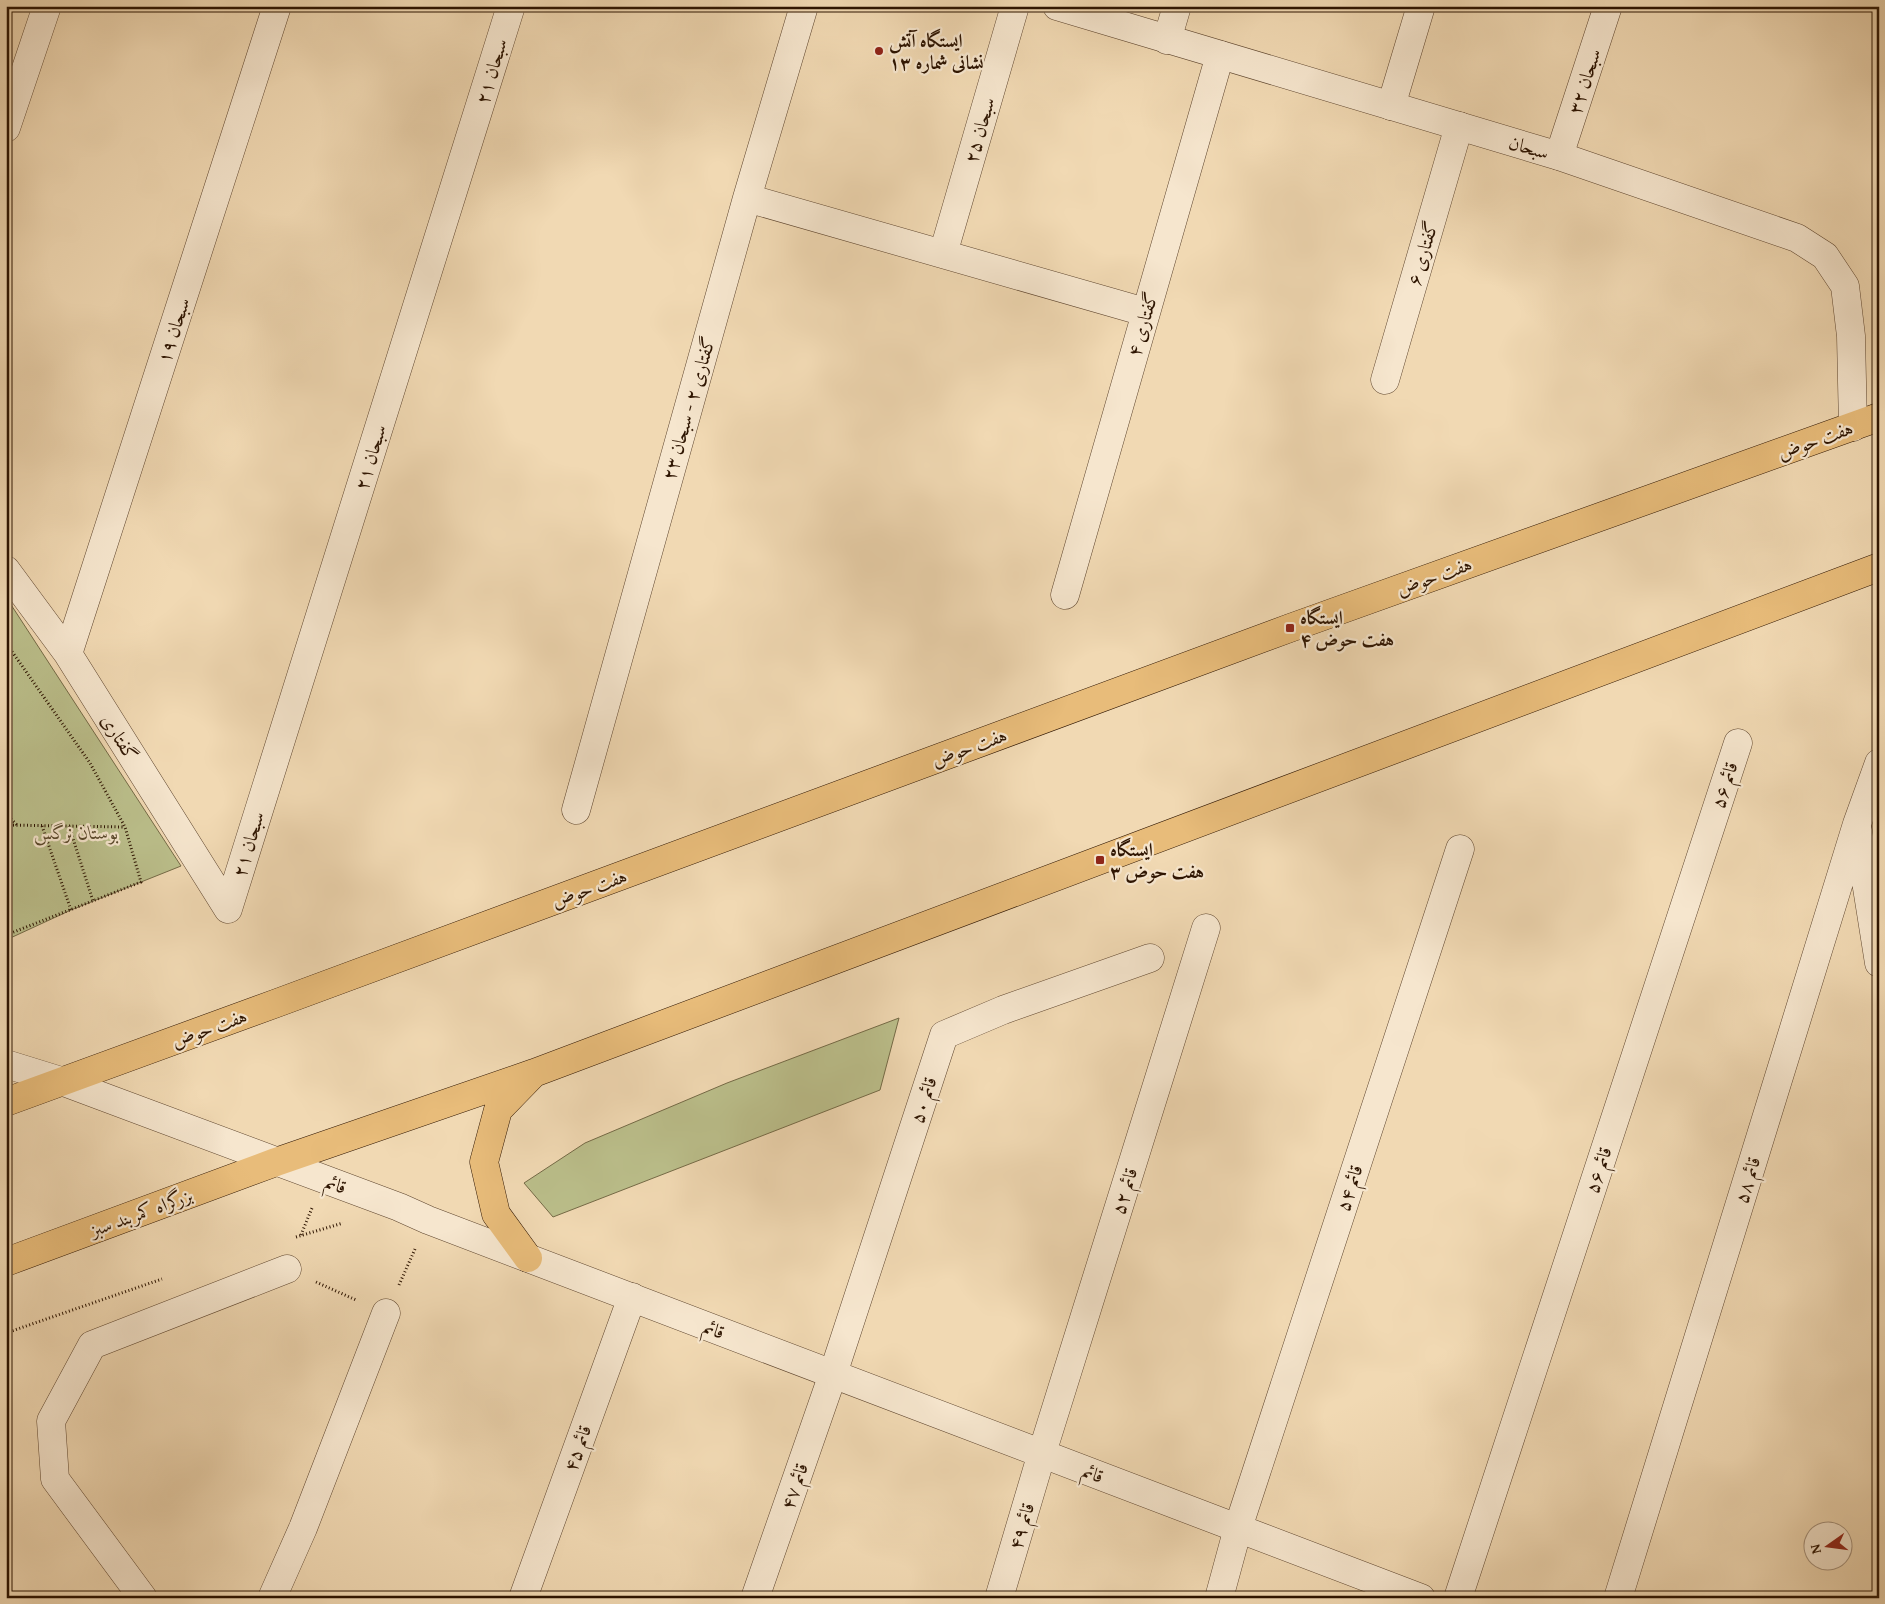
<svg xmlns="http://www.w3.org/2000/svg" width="1885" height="1604" viewBox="0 0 1885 1604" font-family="'Gentium Book Plus',Amiri,serif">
  <rect width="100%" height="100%" fill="#f1d9b3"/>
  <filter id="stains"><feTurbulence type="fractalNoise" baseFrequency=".004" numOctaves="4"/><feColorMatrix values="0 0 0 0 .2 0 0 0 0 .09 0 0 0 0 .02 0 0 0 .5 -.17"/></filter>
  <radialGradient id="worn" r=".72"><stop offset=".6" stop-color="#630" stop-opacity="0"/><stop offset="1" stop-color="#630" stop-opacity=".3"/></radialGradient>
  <!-- green -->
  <path fill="#bbbf8b" stroke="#746a46" d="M6 597 181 866 71 910 6 940Z
    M899 1018 880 1090 553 1217 524 1183 585 1143 727 1083Z"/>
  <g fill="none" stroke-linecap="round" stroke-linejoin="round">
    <!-- minor casing -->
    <g stroke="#5e452e" stroke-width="29">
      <path id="minor" d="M1167 40 1177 6
        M1391 106 1421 6
        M6 128 47 6
        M1559 156 1608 6
        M747 198 1145 312
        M943 254 1015 6
        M1385 380 1459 126
        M6 570 68 654 228 909
        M1065 595 1220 55
        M68 654 277 6
        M576 810 747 198 804 6
        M1858 831 1879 963
        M228 909 511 6
        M143 1598 55 1479 51 1421 92 1345 287 1269
        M272 1598 303 1528 386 1313
        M523 1598 632 1297
        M755 1598 833 1374 944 1035 1003 1010 1150 958
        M999 1598 1042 1453 1206 928
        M1219 1598 1238 1528 1460 849
        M1458 1598 1738 743
        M1618 1598 1857 824 1879 763"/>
    </g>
    <!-- tertiary casing -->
    <g stroke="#5e452e" stroke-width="29">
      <path id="tertiary" d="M1057 6 1559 156 1797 238 1825 256 1845 286 1851 336 1853 427
        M6 1064 61 1081 399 1207 428 1220 1421 1598"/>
    </g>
    <!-- trunk casing -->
    <g stroke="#2d1401" stroke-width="29">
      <path id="trunk" d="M6 1102 277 1003 1290 628 1879 417
        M528 1258 496 1214 484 1162 498 1110 531 1076
        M6 1262 276 1162 534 1073 1879 567"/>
    </g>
    <!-- path -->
    <path stroke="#2d1401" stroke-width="3" stroke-dasharray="1 2.5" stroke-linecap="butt" d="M6 643 90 763 125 827 141 882 6 935
      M6 814 17 825
      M6 825 125 827
      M42 826 71 910
      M69 826 93 901
      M301 1235 312 1208
      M296 1237 343 1223
      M316 1282 356 1300
      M399 1285 415 1249
      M6 1333 162 1279"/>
    <!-- minor -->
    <use href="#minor" stroke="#f6e6ce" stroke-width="28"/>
    <!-- tertiary -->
    <use href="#tertiary" stroke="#f6e6ce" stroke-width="28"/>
    <!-- trunk -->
    <use href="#trunk" stroke="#e8bc7a" stroke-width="28"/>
  </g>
  <!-- markers -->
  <g fill="#8f2418" stroke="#f6e6ce" stroke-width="2">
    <circle cx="879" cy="51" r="5"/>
    <rect x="1285" y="623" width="10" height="10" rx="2.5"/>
    <rect x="1095" y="855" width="10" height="10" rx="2.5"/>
  </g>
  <g text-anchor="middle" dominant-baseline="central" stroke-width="4.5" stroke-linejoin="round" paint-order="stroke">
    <!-- poi labels -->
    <g font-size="19" font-weight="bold" fill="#2d1401" stroke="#f6e6ce" text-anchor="start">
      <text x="889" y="40">ایستگاه آتش<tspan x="889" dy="22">نشانی شماره ۱۳</tspan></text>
      <text x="1300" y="617">ایستگاه<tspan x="1300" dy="22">هفت حوض ۴</tspan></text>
      <text x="1110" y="849">ایستگاه<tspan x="1110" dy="22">هفت حوض ۳</tspan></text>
    </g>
    <!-- street labels -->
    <g font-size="19" fill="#2d1401" stroke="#f6e6ce">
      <text transform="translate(491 71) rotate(-73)">سبحان ۲۱</text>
      <text transform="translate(1584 81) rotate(-72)">سبحان ۳۲</text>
      <text transform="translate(979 130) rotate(-74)">سبحان ۲۵</text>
      <text transform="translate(1529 147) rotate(16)">سبحان</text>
      <text transform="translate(1422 253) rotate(-74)">گفتاری ۶</text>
      <text transform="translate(1142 324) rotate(-74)">گفتاری ۴</text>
      <text transform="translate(173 330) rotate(-72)">سبحان ۱۹</text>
      <text transform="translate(688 408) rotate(-74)">گفتاری ۲ - سبحان ۲۳</text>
      <text transform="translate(1815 440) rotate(-20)">هفت حوض</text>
      <text transform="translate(370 457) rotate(-73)">سبحان ۲۱</text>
      <text transform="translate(1434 576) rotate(-20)">هفت حوض</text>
      <text transform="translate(120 737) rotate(58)">گفتاری</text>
      <text transform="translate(969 747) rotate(-20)">هفت حوض</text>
      <text transform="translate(1724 785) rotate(-72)">قائم ۵۶</text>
      <text transform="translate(248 844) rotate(-73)">سبحان ۲۱</text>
      <text transform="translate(589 888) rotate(-20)">هفت حوض</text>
      <text transform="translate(209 1028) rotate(-20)">هفت حوض</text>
      <text transform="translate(923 1100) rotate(-72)">قائم ۵۰</text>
      <text transform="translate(1598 1170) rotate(-72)">قائم ۵۶</text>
      <text transform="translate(1747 1180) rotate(-73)">قائم ۵۸</text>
      <text transform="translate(336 1184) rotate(20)">قائم</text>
      <text transform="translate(1349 1188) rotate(-72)">قائم ۵۴</text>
      <text transform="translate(1124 1191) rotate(-73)">قائم ۵۲</text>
      <text transform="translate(141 1212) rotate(-20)">بزرگراه کمربند سبز</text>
      <text transform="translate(714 1329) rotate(21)">قائم</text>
      <text transform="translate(577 1448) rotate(-70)">قائم ۴۵</text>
      <text transform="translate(1093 1473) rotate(21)">قائم</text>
      <text transform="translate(794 1486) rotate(-71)">قائم ۴۷</text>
      <text transform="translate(1021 1526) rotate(-73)">قائم ۴۹</text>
    </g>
    <!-- park labels -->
    <g font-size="19" font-style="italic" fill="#58472a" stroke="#f6e6ce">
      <text x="76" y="832">بوستان نرگس</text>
    </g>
  </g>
  <!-- margin -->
  <rect width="1885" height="1604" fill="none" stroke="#f1d9b3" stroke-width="25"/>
  <rect x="8" y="8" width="1870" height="1589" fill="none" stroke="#2d1401" stroke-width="2.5"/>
  <rect x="12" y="12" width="1860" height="1579" fill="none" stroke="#2d1401"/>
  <!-- north arrow -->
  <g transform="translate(1828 1546) rotate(256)"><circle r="24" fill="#f6e6ce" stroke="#a6927c"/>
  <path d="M0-4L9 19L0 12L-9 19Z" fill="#8f2418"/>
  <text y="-8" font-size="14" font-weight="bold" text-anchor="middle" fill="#2d1401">N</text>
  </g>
  <rect width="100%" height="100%" filter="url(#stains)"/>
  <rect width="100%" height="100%" fill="url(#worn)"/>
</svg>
